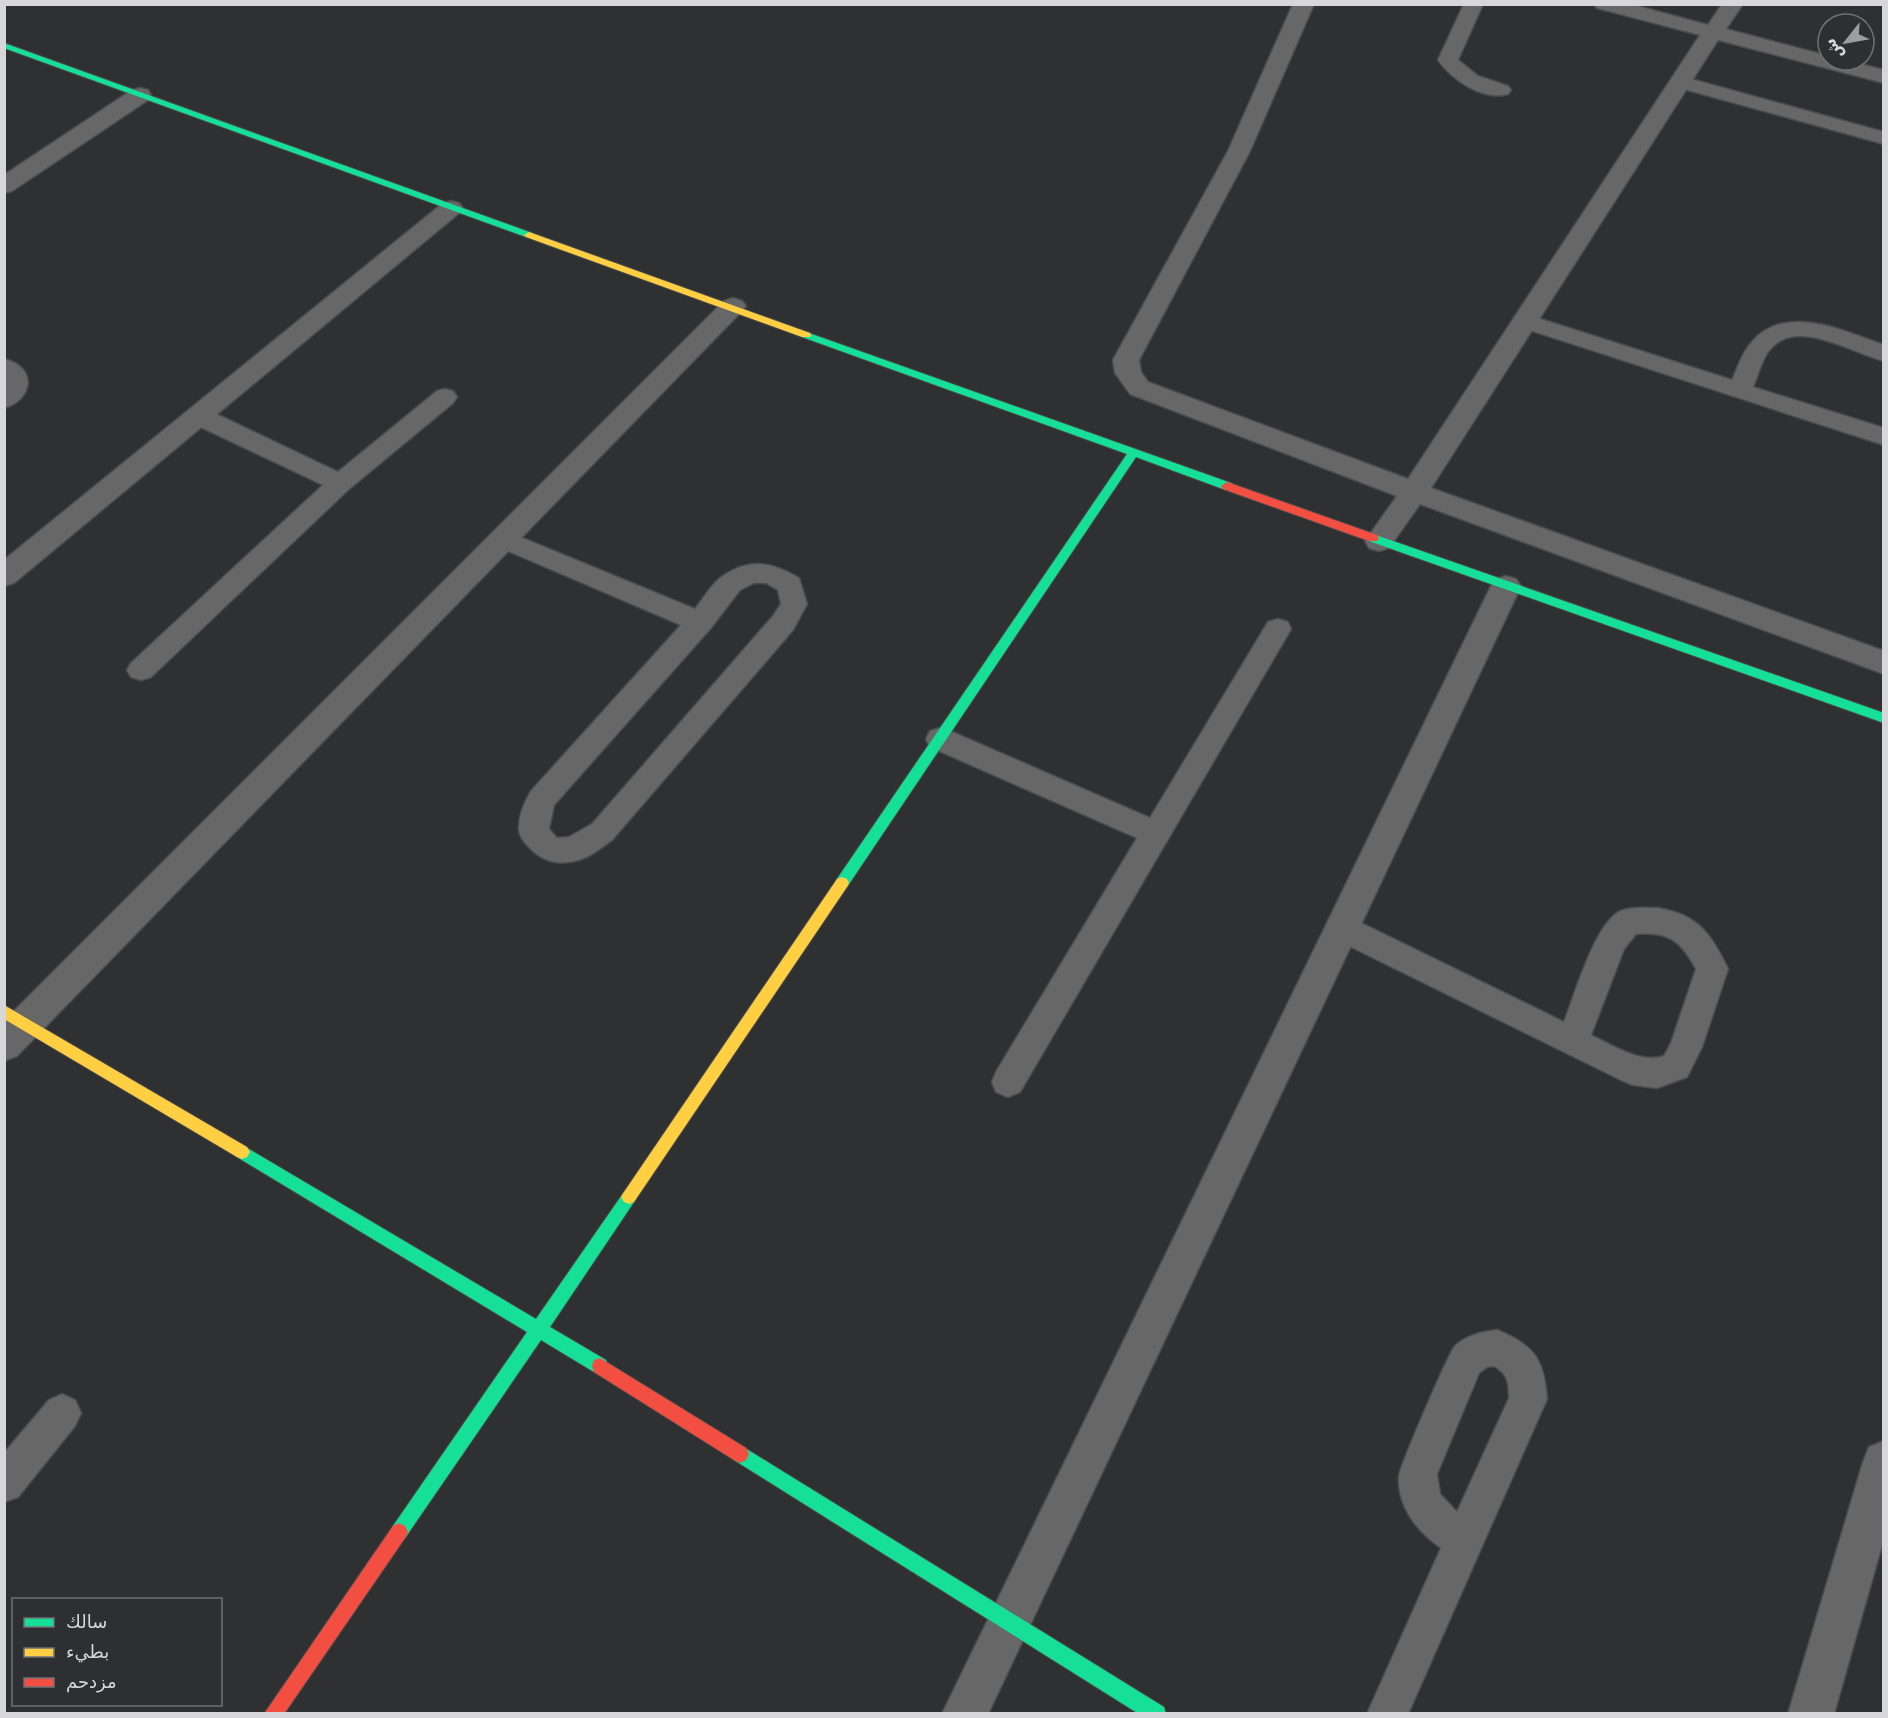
<svg xmlns="http://www.w3.org/2000/svg" width="1888" height="1718" viewBox="0 0 1888 1718" font-family="'DejaVu Sans','Noto Naskh Arabic',sans-serif">
  <rect width="100%" height="100%" fill="#2f3031"/>
  <g fill="none" stroke-linecap="round" stroke-linejoin="round">
    <!-- lane casing -->
    <g stroke="#4a4b4c" stroke-width="3">
      <path id="lane" d="M1464 4H1483L1458 60 1478 76 1508 86 1511 90 1508 94C1483 101 1452 80 1438 60Z
        M1680 76 1884 132V144L1673 86 1670 82 1673 78Z
        M1525 314 1732 380C1738 367 1742 353 1751 343 1784 302 1844 331 1884 345V361C1851 353 1794 315 1768 352 1761 362 1758 376 1753 387L1884 428V445L1517 326 1514 321 1517 316Z
        M4 359C38 367 33 400 4 408Z
        M445 389 453 391 457 397 453 403 349 489 151 677 141 680 131 677 127 670 131 663 323 485 190 422 187 416 190 410 199 408 208 410 338 472 437 391Z
        M503 530 695 609C703 599 712 583 723 576 751 557 773 563 799 578L807 604 793 630 612 840C601 848 589 858 575 861 556 865 542 861 529 847 525 843 520 837 519 831 518 817 524 803 531 791L681 625 494 545 490 539 494 533ZM754 583H766L778 590 781 604 773 616 592 824 569 837 557 838 549 829 554 805 710 629 740 590Z
        M1278 619 1288 622 1291 629 1020 1092 1008 1097 996 1092 992 1082 996 1072 1137 838 930 747 926 739 930 731 940 728 950 731 1150 818 1268 622Z
        M1658 908C1699 915 1711 934 1728 969L1702 1047 1687 1077 1657 1088 1633 1085 1621 1080 1331 937 1327 928 1331 919 1342 915 1353 919 1564 1022C1575 994 1593 930 1617 913 1627 906 1646 908 1658 908ZM1636 934C1669 931 1681 941 1696 969L1671 1043 1664 1056C1640 1064 1612 1045 1591 1035L1624 949Z
        M1497 1330C1534 1345 1544 1359 1547 1399L1408 1714H1367L1441 1548C1418 1532 1397 1507 1399 1476 1400 1466 1449 1352 1455 1346 1467 1335 1481 1332 1497 1330ZM1494 1366C1508 1374 1509 1383 1509 1398L1457 1512 1440 1494 1437 1474 1479 1373 1487 1367Z
        M62 1394 75 1400 81 1413 75 1426 18 1497 4 1502V1453L49 1400Z"/>
    </g>
    <!-- street casing -->
    <g stroke="#4a4b4c" stroke-width="3">
      <path id="street" d="M1293 4H1314L1250 151 1139 360 1141 372 1148 382 1408 479 1700 35 1597 8 1594 4H1630L1708 25 1722 4H1743L1726 29 1828 56V60H1844L1884 70V83L1718 40 1431 488 1884 651V674L1420 504 1389 548 1379 551 1369 548 1365 541 1397 496 1130 394 1115 373 1113 360 1228 151Z
        M140 88 148 90 151 95 148 100 12 191 4 193V175L132 90Z
        M451 201 459 203 463 208 459 213 14 583 4 586V560L443 203Z
        M733 298 742 301 746 306 742 311 17 1056 4 1061V1021L724 301Z
        M1506 576 1516 579 1521 586 988 1714H942L1491 586 1496 579Z
        M1884 1441V1538L1834 1714H1788L1863 1462 1869 1447Z"/>
    </g>
    <!-- fast casing -->
    <g stroke="#4a4b4c" stroke-width="2">
      <path id="fast" d="M4 43 532 233 534 235 526 237 4 48Z
        M806 332 1231 483 1233 486 1227 490 1223 489 1136 457 847 887H837L835 883 837 879 1127 454 802 337V333Z
        M1373 534 1884 713V723L1369 541 1367 538Z
        M242 1145 536 1319 624 1192 629 1190 634 1192 637 1197 634 1202 550 1327 606 1360 608 1366 606 1372 600 1374 594 1372 541 1340 405 1538 399 1541 393 1538 390 1532 393 1526 527 1332 237 1157 234 1152 237 1147Z
        M740 1445 1164 1707 1166 1714H1139L734 1460 731 1454 734 1448Z"/>
    </g>
    <!-- slow casing -->
    <g stroke="#4a4b4c" stroke-width="2">
      <path id="slow" d="M529 232 810 333 811 335 810 337H802L526 237 524 235Z
        M842 877 847 879 849 883 847 887 634 1202 629 1204 624 1202 621 1197 624 1192 837 879Z
        M4 1005 247 1147 250 1152 247 1157 242 1159 237 1157 4 1019Z"/>
    </g>
    <!-- jam casing -->
    <g stroke="#4a4b4c" stroke-width="2">
      <path id="jam" d="M1227 482 1377 535 1379 538 1377 541H1369L1223 489 1221 486Z
        M600 1358 746 1448 749 1454 746 1460 740 1463 734 1460 594 1372 592 1366 594 1360Z
        M399 1523 405 1526 408 1532 405 1538 284 1714H264L393 1526Z"/>
    </g>
    <!-- lane -->
    <use href="#lane" fill="#676768" fill-rule="evenodd"/>
    <!-- street -->
    <use href="#street" fill="#676768" fill-rule="evenodd"/>
    <!-- fast -->
    <use href="#fast" fill="#16e098" fill-rule="evenodd"/>
    <!-- slow -->
    <use href="#slow" fill="#ffcf43" fill-rule="evenodd"/>
    <!-- jam -->
    <use href="#jam" fill="#f24e42" fill-rule="evenodd"/>
  </g>
  <!-- border -->
  <rect width="1888" height="1718" fill="none" stroke="#d7d7d9" stroke-width="12"/>
  <!-- legend -->
  <rect x="12" y="1598" width="210" height="108" fill="#2e2f32" stroke="#727275" stroke-width="1.5"/>
  <rect x="24" y="1618" width="30" height="9" fill="#16e098" stroke="#727275" stroke-width="1.5"/>
  <text x="66" y="1628" font-size="18" fill="#d7d7d9">سالك</text>
  <rect x="24" y="1648" width="30" height="9" fill="#ffcf43" stroke="#727275" stroke-width="1.5"/>
  <text x="66" y="1658" font-size="18" fill="#d7d7d9">بطيء</text>
  <rect x="24" y="1678" width="30" height="9" fill="#f24e42" stroke="#727275" stroke-width="1.5"/>
  <text x="66" y="1688" font-size="18" fill="#d7d7d9">مزدحم</text>
  <!-- north arrow -->
  <g transform="translate(1846 42) rotate(239)"><circle r="28" fill="#2e2f32" stroke="#727275" stroke-width="1.5"/>
  <path d="M0-4.5L10 22L0 15L-10 22Z" fill="#9c9d9e"/>
  <text y="-9" font-size="16" font-weight="bold" text-anchor="middle" fill="#d7d7d9">ش</text>
  </g>
</svg>
